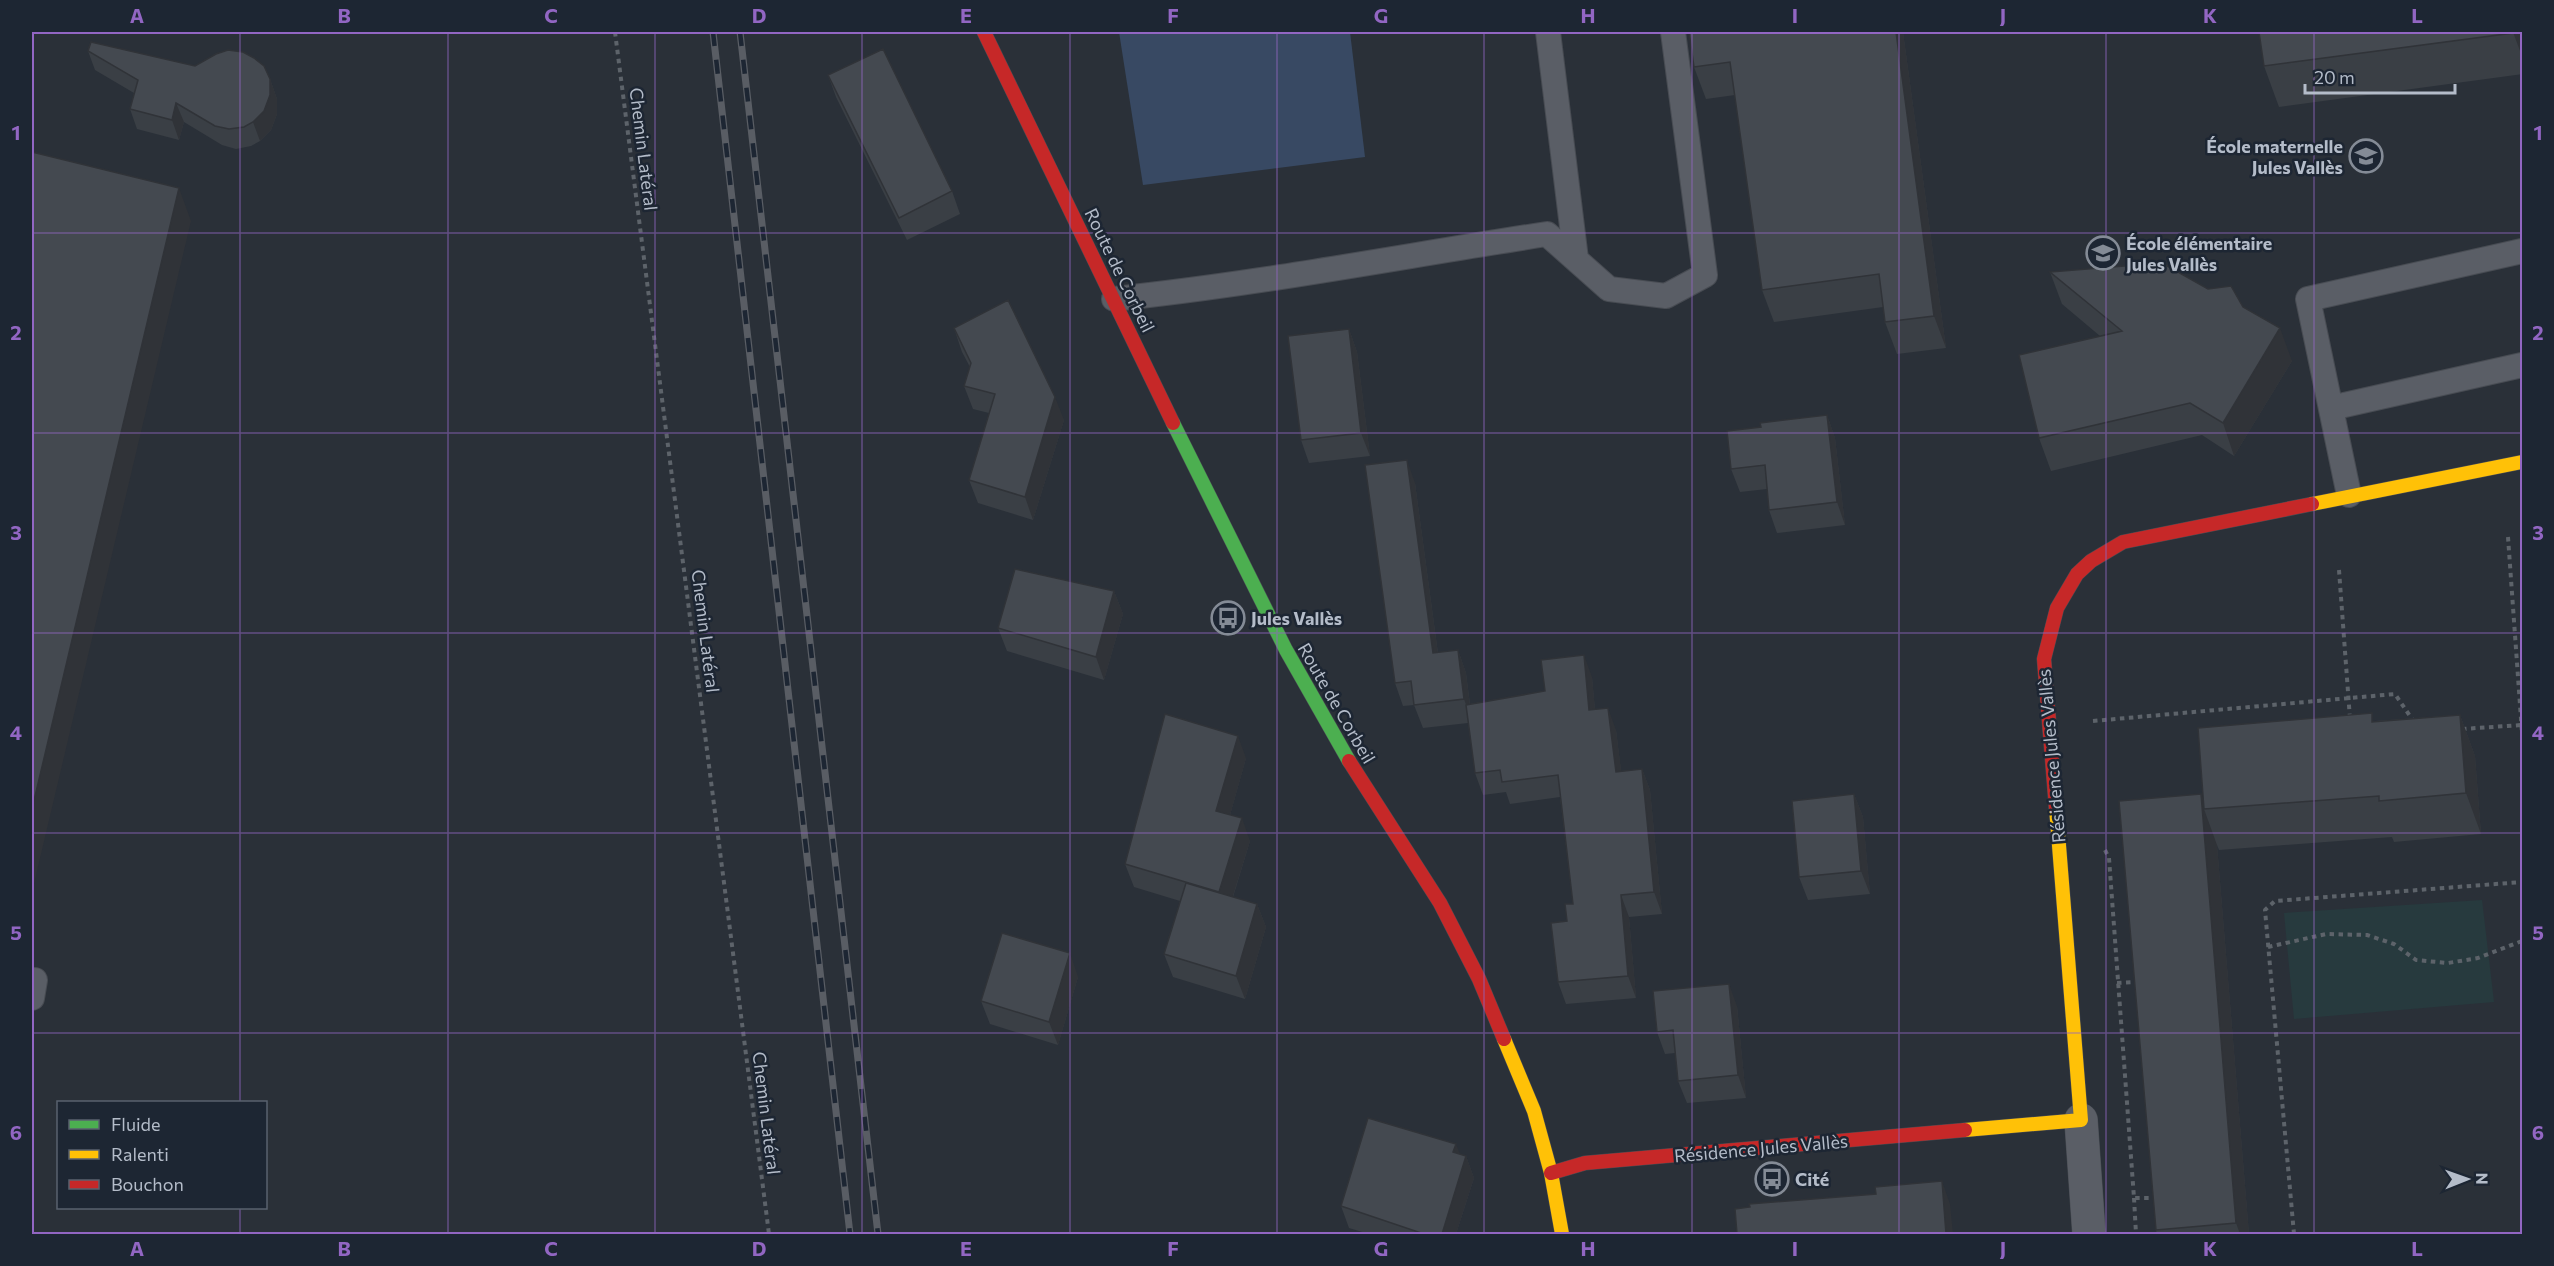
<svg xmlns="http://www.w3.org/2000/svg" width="2554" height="1266" viewBox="0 0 2554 1266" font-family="Commissioner,sans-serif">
  <rect width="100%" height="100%" fill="#2a3038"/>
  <!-- green -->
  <path fill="#273a3e" d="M2482 900 2494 1002 2294 1019 2284 913Z"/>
  <!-- water -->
  <path fill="#384963" d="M1119 32H1350L1365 157 1143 185Z"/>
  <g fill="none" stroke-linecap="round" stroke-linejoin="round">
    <!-- lane casing -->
    <g stroke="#484c53" stroke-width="26">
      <path id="lane" d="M1548 32 1576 259
        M1114 299C1259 284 1403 256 1547 234L1609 289 1666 296 1705 275 1673 32
        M2331 408 2522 365
        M2349 495 2308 299 2522 251
        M32 998 35 980"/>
    </g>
    <!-- street casing -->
    <g stroke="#484c53" stroke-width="34">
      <path id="street" d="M2081 1120 2089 1234"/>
    </g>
    <!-- fast casing -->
    <g stroke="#484c53" stroke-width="15">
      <path id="fast" d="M1173 423 1286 650 1349 761"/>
    </g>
    <!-- slow casing -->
    <g stroke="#484c53" stroke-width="15">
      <path id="slow" d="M2312 504 2522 462
        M1504 1039 1534 1111 1551 1173 1562 1234
        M1965 1130 2081 1120 2056 808"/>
    </g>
    <!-- jam casing -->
    <g stroke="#484c53" stroke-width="15">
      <path id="jam" d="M984 32 1173 423
        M1349 761 1440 903 1479 979 1504 1039
        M2056 808 2044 659 2057 608 2077 574 2091 561 2123 542 2312 504
        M1551 1173 1585 1163 1965 1130"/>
    </g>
    <!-- path -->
    <path stroke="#5d636a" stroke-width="4" stroke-dasharray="4.5 4.5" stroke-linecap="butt" d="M615 32 769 1234
      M2508 537 2522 733
      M2339 570 2350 719
      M2093 721 2395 694 2414 722
      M2462 729 2522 725
      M2105 850 2109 858 2134 1198H2157
      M2268 947 2326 934 2367 935 2394 944 2416 960 2448 963 2478 958 2522 941
      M2117 983 2138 982
      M2134 1198 2136 1234
      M2294 1234 2265 910 2275 901 2522 882"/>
    <!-- lane -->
    <use href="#lane" stroke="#5a5e66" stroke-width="24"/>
    <!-- street -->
    <use href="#street" stroke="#5a5e66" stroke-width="33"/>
    <!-- fast -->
    <use href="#fast" stroke="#4caf50" stroke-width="14"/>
    <!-- slow -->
    <use href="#slow" stroke="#ffc107" stroke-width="14"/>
    <!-- jam -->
    <use href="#jam" stroke="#c62828" stroke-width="14"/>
    <!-- rail casing -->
    <g stroke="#595d64" stroke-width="7">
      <path id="rail" d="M713 32 850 1234
        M740 32 878 1234"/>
    </g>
    <!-- rail -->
    <use href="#rail" stroke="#1d2633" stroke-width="4.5" stroke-dasharray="14" stroke-linecap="butt"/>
  </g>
  <!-- wall -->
  <path fill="#3a3f45" d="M1689 32H1903L1946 348 1897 354 1885 322 1883 307 1774 322 1762 290 1735 95 1706 99 1694 67Z
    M2259 32H2522L2523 74 2279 107 2264 66Z
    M88 51 195 66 270 79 277 99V114L271 130 260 141 251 146 236 149 222 145 184 122 179 140 137 129 130 109 134 93 95 70Z
    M828 75 952 191 960 214 907 240 836 97Z
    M2050 272 2208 289 2243 307 2292 361 2234 456 2202 435 2051 471 2039 438 2100 336 2062 304Z
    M954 328 1064 420 1033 520 978 503 969 480 989 413 973 409 964 386 970 367 962 352Z
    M1349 329 1357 352 1370 456 1309 463 1301 440Z
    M1827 415 1835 438 1845 525 1777 533 1769 510 1767 489 1740 492 1731 469 1761 427Z
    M1415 483 1438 653 1458 650 1466 673 1470 704 1545 691 1592 677 1595 710 1616 730 1621 771 1642 769 1650 790 1662 914 1629 917 1636 998 1566 1004 1558 982 1567 921 1573 904 1560 797 1510 804 1506 792 1483 795 1475 773 1468 723 1423 728 1414 705 1403 706 1395 683Z
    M1114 591 1123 614 1104 680 1007 651 998 628Z
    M2460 715 2475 756 2481 834 2394 842 2392 837 2219 850 2217 845 2249 1234H2157L2156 1230 2201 794 2203 800 2375 721Z
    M1246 758 1230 815 1250 841 1233 897 1257 904 1266 927 1245 999 1173 977 1164 954 1180 901 1134 887 1125 864Z
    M1854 794 1863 817 1870 894 1808 900 1799 877Z
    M1078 977 1058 1045 990 1024 981 1001Z
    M1737 1006 1746 1098 1687 1103 1678 1081 1675 1053 1665 1054 1657 1032Z
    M1460 1155 1466 1156 1474 1178 1456 1234H1369L1349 1228 1341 1206Z"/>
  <!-- shaded-wall -->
  <path fill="#303338" d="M1896 32H1903L1946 348 1934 316Z
    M2513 32H2522L2523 59Z
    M270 79 277 99V114L271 130 260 141 253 122Z
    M176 103 184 122 179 140 172 120Z
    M179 188 191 221 32 892V809Z
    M2280 328 2292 361 2234 456 2223 423Z
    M1349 329 1357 352 1370 456 1361 433Z
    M1055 397 1064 420 1033 520 1025 497Z
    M1827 415 1835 438 1845 525 1837 502Z
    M1407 460 1415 483 1441 676 1433 653Z
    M1114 591 1123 614 1104 680 1096 657Z
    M1458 650 1466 673 1472 722 1464 699Z
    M1584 655 1592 677 1597 732 1589 710Z
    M1608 708 1616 730 1624 794 1616 772Z
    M2460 715 2475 756 2481 834 2466 793Z
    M1238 736 1246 758 1225 833 1216 811Z
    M1642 769 1650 790 1662 914 1654 892Z
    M1854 794 1863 817 1870 894 1861 871Z
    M2201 794 2207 809H2204L2217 845 2249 1234H2240L2236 1223Z
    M1242 818 1250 841 1227 915 1219 893Z
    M1621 895 1629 917 1636 998 1628 976Z
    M1257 904 1266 927 1245 999 1236 976Z
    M1070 953 1078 977 1058 1045 1049 1022Z
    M1729 984 1737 1006 1746 1098 1738 1075Z
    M1456 1144 1464 1164 1466 1156 1474 1178 1456 1234H1442L1453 1152Z
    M1942 1181 1950 1204 1953 1234H1946Z"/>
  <!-- building -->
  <path fill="#444950" stroke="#303338" stroke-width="1.5" d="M1689 32H1896L1934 316 1885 322 1879 274 1762 290 1730 62 1694 67Z
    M2259 32H2513V33L2264 66Z
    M91 42 195 66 216 54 228 50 243 52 254 58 264 66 270 79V95L264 111 253 122 244 127 229 129 215 126 176 103 172 120 130 109 138 80 88 51Z
    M883 49 952 191 899 218 828 75Z
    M32 152 179 188 32 809Z
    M2162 263 2208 289 2231 286 2243 307 2280 328 2223 423 2190 403 2039 438 2019 355 2122 331 2050 272Z
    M1008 300 1055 397 1025 497 969 480 995 394 964 386 971 363 954 328Z
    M1349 329 1361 433 1301 440 1288 336Z
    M1827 415 1837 502 1769 510 1765 465 1731 469 1727 431 1761 427 1760 423Z
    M1407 460 1433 653 1458 650 1464 699 1414 705 1411 681 1395 683 1365 465Z
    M1015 569 1114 591 1096 657 998 628Z
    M1584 655 1589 710 1608 708 1616 772 1642 769 1654 892 1621 895 1628 976 1558 982 1551 923 1567 921 1565 904H1573L1558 775 1502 782 1500 770 1475 773 1466 705 1545 691 1541 660Z
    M2372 713V722L2460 715 2466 793 2379 801V796L2204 809 2198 728Z
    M1165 714 1238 736 1216 811 1242 818 1219 892 1125 864Z
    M1854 794 1861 871 1799 877 1792 801Z
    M2201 794 2236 1223 2156 1230 2119 801Z
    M1186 883 1257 904 1236 976 1164 954Z
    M1002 933 1070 953 1049 1022 981 1001Z
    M1729 984 1738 1075 1678 1081 1673 1030 1657 1032 1653 991Z
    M1368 1118 1456 1144 1453 1152 1466 1156 1442 1234H1424L1341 1206Z
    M1942 1181 1946 1234H1737L1735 1209 1750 1207 1749 1204 1876 1194 1875 1187Z"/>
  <!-- grid -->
  <path fill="none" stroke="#9266c3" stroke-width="1.5" stroke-opacity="0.55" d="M240 32V1102M448 32V1234M655 32V1234M862 32V1234M1070 32V1234M1277 32V1234M1484 32V1234M1692 32V1234M1899 32V1234M2106 32V1234M2314 32V1234M32 233H2522M32 433H2522M32 633H2522M32 833H2522M32 1033H2522M240 1208V1234"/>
  <!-- icons -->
  <defs>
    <g id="school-ring" transform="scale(1.725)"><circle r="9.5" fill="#1d2633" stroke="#848b96" stroke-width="1.5"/><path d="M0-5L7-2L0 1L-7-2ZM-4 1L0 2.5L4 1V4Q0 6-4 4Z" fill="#848b96"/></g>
    <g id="bus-ring" transform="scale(1.725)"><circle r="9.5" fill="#1d2633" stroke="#848b96" stroke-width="1.5"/><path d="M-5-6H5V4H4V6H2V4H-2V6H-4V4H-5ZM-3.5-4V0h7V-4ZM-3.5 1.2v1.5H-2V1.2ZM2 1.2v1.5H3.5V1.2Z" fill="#848b96"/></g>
  </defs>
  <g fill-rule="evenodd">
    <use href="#school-ring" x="2366" y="156"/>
    <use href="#school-ring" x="2103" y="253"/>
    <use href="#bus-ring" x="1228" y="618"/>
    <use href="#bus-ring" x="1772" y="1179"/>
  </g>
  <g text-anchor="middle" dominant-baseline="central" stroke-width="5" stroke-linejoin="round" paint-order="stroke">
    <!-- poi labels -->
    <g font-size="18" font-weight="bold" fill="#b4bcc9" stroke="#1d2633" text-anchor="start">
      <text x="2343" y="146" text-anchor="end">École maternelle<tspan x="2343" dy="21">Jules Vallès</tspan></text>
      <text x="2126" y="243">École élémentaire<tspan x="2126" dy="21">Jules Vallès</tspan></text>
      <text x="1251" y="618">Jules Vallès</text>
      <text x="1795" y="1179">Cité</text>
    </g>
    <!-- street labels -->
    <g font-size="18" fill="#b4bcc9" stroke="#1d2633">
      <text transform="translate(644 149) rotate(83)">Chemin Latéral</text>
      <text transform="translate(1120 270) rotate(64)">Route de Corbeil</text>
      <text transform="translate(706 631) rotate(83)">Chemin Latéral</text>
      <text transform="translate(1337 703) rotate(60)">Route de Corbeil</text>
      <text transform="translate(2051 756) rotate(-95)">Résidence Jules Vallès</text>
      <text transform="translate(767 1113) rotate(83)">Chemin Latéral</text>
      <text transform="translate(1761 1148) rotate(-5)">Résidence Jules Vallès</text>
    </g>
  </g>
  <!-- border -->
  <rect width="2554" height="1266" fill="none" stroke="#1d2633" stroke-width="66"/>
  <!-- legend -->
  <rect x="57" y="1101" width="210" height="108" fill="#1d2633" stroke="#59626f" stroke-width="1.5"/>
  <rect x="69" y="1120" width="30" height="9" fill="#4caf50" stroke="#59626f" stroke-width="1.5"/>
  <text x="111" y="1131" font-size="18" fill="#b4bcc9">Fluide</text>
  <rect x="69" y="1150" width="30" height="9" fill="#ffc107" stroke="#59626f" stroke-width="1.5"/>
  <text x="111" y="1161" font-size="18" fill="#b4bcc9">Ralenti</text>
  <rect x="69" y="1180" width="30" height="9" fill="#c62828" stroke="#59626f" stroke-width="1.5"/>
  <text x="111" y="1191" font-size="18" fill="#b4bcc9">Bouchon</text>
  <!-- north arrow -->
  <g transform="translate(2467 1179) rotate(89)" stroke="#1d2633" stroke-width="4.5" paint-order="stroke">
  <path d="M0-4.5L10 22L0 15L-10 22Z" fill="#b4bcc9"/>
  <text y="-9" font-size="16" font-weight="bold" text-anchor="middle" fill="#b4bcc9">N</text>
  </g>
  <!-- scale -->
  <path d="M2305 84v9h150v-9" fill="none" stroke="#b4bcc9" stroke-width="3"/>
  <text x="2314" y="84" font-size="18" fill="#b4bcc9" stroke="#1d2633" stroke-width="4.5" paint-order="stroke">20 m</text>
  <rect x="33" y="33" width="2488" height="1200" fill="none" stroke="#9266c3" stroke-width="2"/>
  <g font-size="20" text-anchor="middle" font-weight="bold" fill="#9266c3">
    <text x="137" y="23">A</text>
    <text x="344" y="23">B</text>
    <text x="551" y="23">C</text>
    <text x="759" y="23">D</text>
    <text x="966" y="23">E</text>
    <text x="1173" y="23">F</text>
    <text x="1381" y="23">G</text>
    <text x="1588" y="23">H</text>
    <text x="1795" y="23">I</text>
    <text x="2003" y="23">J</text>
    <text x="2210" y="23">K</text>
    <text x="2417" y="23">L</text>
    <text x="16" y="140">1</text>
    <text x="2538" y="140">1</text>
    <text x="16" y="340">2</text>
    <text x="2538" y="340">2</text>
    <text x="16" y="540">3</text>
    <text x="2538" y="540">3</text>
    <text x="16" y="740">4</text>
    <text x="2538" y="740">4</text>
    <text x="16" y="940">5</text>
    <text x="2538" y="940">5</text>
    <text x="16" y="1140">6</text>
    <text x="2538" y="1140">6</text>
    <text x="137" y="1256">A</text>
    <text x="344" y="1256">B</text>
    <text x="551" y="1256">C</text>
    <text x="759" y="1256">D</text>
    <text x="966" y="1256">E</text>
    <text x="1173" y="1256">F</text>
    <text x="1381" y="1256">G</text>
    <text x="1588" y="1256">H</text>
    <text x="1795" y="1256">I</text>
    <text x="2003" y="1256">J</text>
    <text x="2210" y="1256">K</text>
    <text x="2417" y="1256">L</text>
  </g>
</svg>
